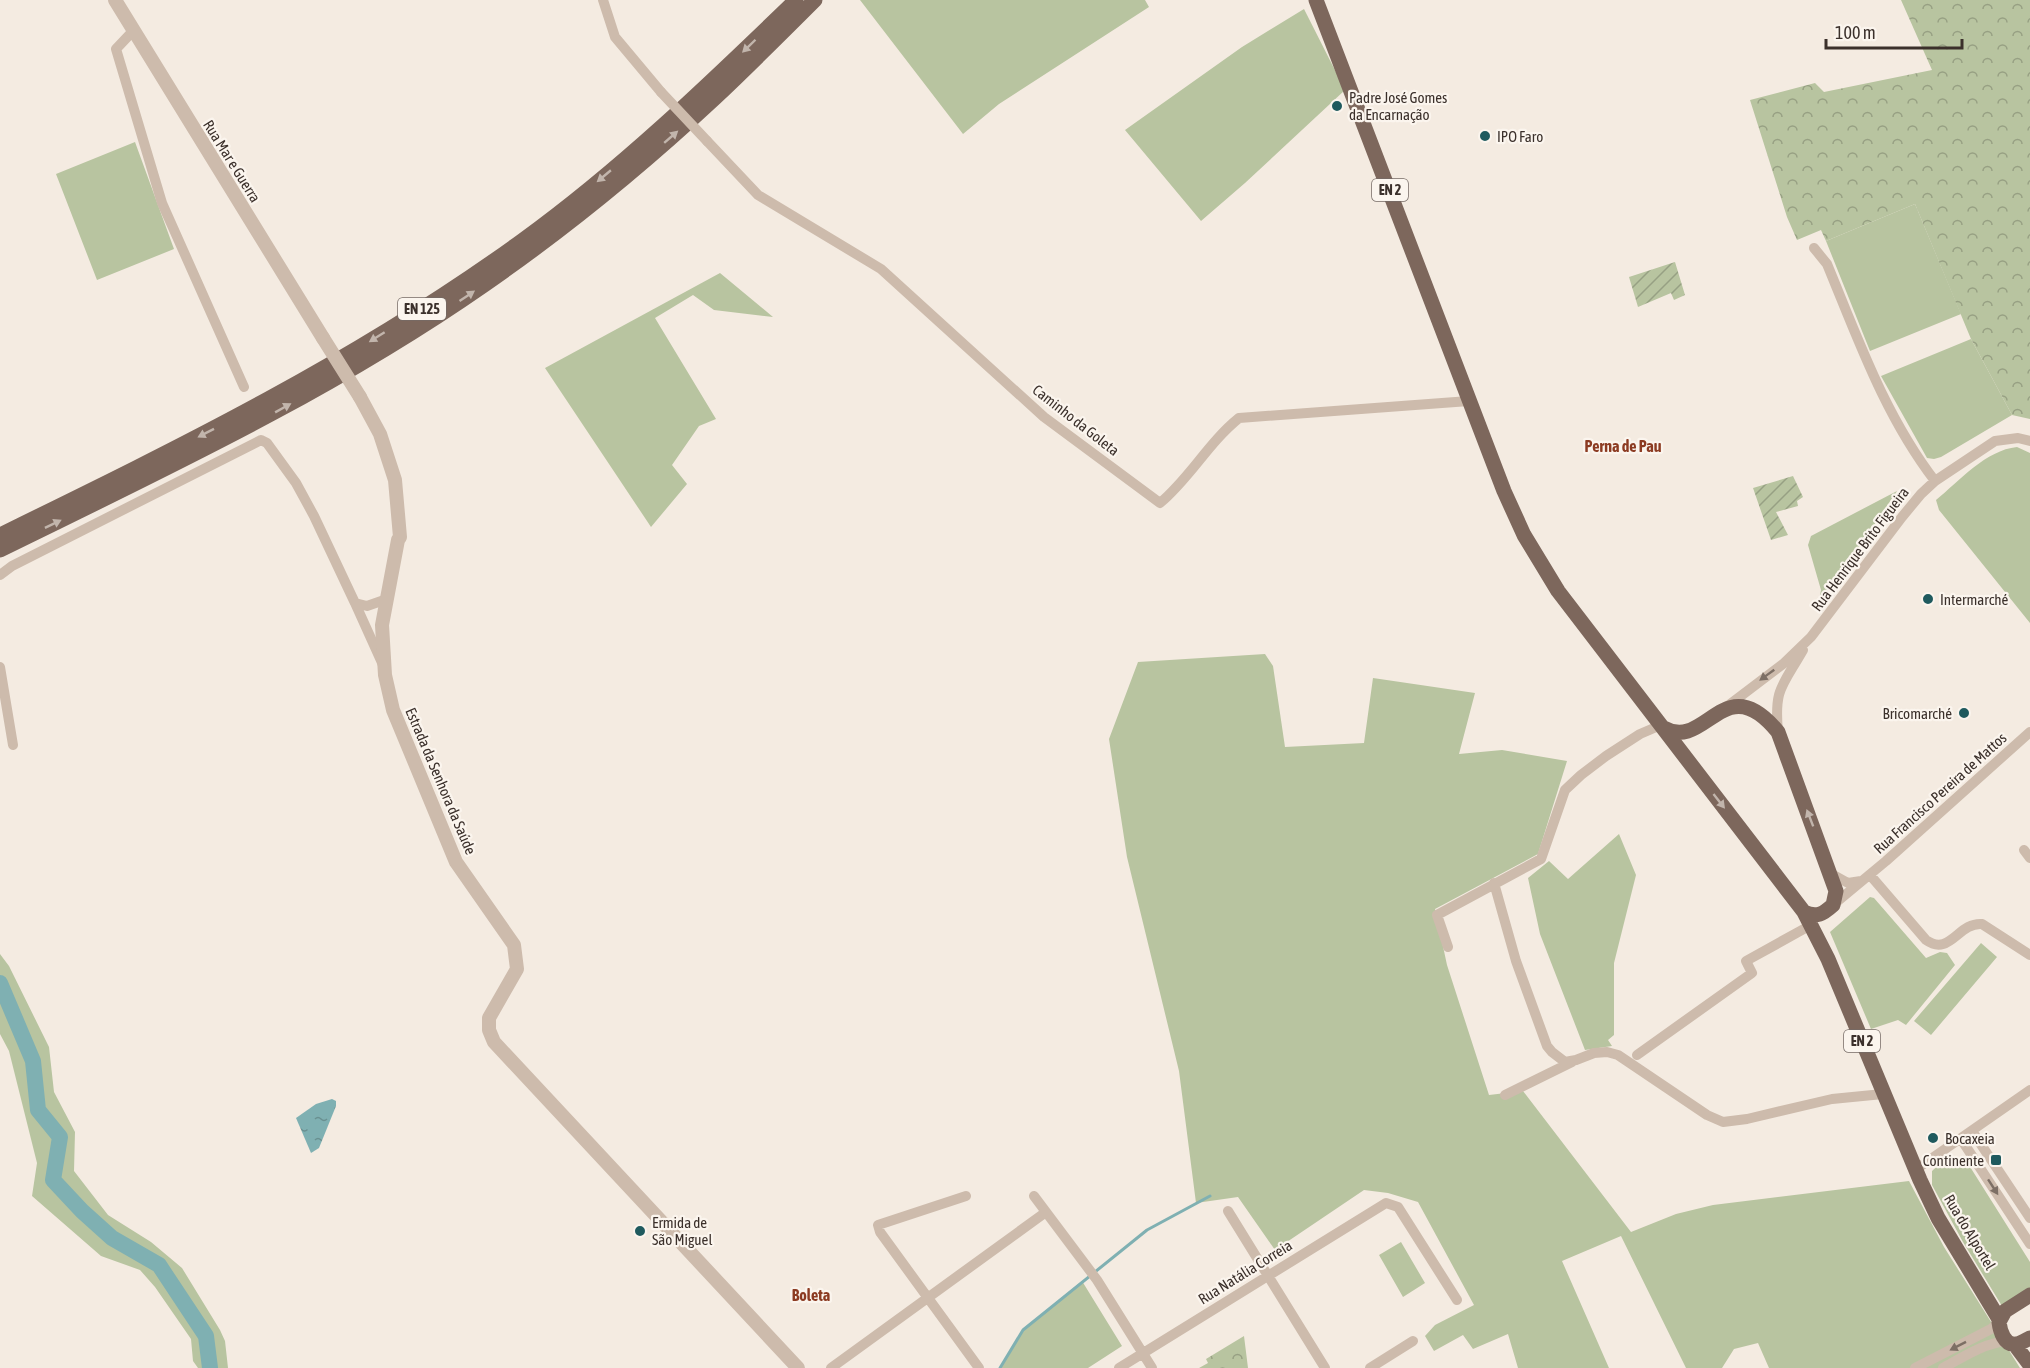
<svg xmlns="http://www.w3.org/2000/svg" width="2030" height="1368" viewBox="0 0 2030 1368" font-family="'Asap Condensed',sans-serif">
  <defs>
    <pattern id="park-crowns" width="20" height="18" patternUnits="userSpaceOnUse" patternTransform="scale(1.5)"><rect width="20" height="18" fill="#b8c4a0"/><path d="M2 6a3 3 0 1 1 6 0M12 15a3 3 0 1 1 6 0" fill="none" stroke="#97a083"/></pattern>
    <pattern id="garden-furrows" width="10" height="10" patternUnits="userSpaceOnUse" patternTransform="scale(1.5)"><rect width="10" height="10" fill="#b8c4a0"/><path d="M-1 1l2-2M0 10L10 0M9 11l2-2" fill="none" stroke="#97a083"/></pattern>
    <pattern id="water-ripples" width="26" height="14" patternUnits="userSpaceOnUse" patternTransform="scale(1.5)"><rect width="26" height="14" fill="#7fb0b2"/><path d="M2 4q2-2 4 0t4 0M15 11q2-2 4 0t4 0" fill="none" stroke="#699091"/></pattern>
  </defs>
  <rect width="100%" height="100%" fill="#f4ebe1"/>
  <!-- grass -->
  <path fill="#b8c4a0" d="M860 0H1145L1149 7 999 104 963 134Z
    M1304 9 1345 90 1245 183 1201 221 1125 130 1242 47Z
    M135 142 174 249 97 280 56 174Z
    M1915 204 1961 314 1870 351 1826 241Z
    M720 273 773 317 714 310 693 295 655 318 716 419 699 426 672 465 687 484 651 527 545 368Z
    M1971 339 2012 415 1941 457 1934 459 1927 458 1881 376Z
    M2017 447 2030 453V623L1939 510 1936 500C1959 481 1986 450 2017 447Z
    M1897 491 1826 596 1817 611 1821 590 1808 545 1811 536Z
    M1265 654 1273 666 1285 747 1364 743 1373 678 1475 693 1459 754 1502 750 1567 761 1538 854 1435 909 1447 965 1489 1095 1523 1091 1631 1232 1676 1214 1713 1205 1909 1181 1944 1247 2020 1368H1769L1758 1343 1734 1349 1722 1368H1686L1621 1236 1562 1261 1609 1368H1518L1508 1334 1473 1349 1463 1335 1434 1351 1425 1336 1435 1325 1474 1305 1418 1202 1388 1193 1364 1190 1275 1250 1238 1197 1196 1203 1179 1071 1127 857 1109 739 1138 662Z
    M1619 834 1636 875 1614 963V1035L1608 1040 1612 1046 1585 1050 1540 934 1528 878 1549 861 1568 879Z
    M1870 897 1874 898 1926 958 1940 952 1947 953 1955 965 1906 1025 1898 1020 1871 1029 1830 932Z
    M1981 943 1997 957 1931 1035 1914 1021Z
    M0 954 9 966 49 1047 54 1092 75 1132 74 1171 108 1215 151 1242 182 1268 220 1330 225 1341 228 1368H198L193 1361 191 1339 155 1287 140 1270 101 1256 32 1196 37 1163 9 1051 0 1034Z
    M1956 1156 1967 1162 2030 1262V1295L2005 1311 1963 1242 1932 1185V1171L1942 1162Z
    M1401 1242 1425 1283 1403 1297 1379 1255Z
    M1082 1281 1122 1346 1088 1368H1000L1023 1330Z"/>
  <!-- park -->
  <path fill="url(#park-crowns)" d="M1901 0H2030V419L2012 415 1971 339 1915 204 1826 241 1821 230 1797 240 1787 217 1750 100 1815 83 1824 92 1932 70Z
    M1244 1336 1248 1368H1199L1208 1363 1206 1359Z"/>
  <!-- garden -->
  <path fill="url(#garden-furrows)" d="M1675 262 1685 295 1674 300 1671 293 1638 307 1629 277Z
    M1793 476 1803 497 1797 501 1798 506 1776 512 1788 535 1771 540 1753 488Z"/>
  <!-- water -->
  <path fill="url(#water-ripples)" d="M332 1099 336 1101V1106L319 1148 311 1153 296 1118 316 1104Z"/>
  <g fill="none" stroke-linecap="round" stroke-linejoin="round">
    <!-- stream -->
    <path stroke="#7fb0b2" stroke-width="3" d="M1000 1368 1023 1330 1147 1230 1210 1196"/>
    <!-- river -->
    <path stroke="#7fb0b2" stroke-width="16" d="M0 983 33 1061 38 1110 60 1137 53 1180 82 1211 112 1238 159 1265 206 1336 210 1368"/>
    <!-- minor -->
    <path stroke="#cdbbac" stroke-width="10" d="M603 0 615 37 661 92
      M133 31 116 49 162 203 244 387
      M707 141 758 195 881 269 1044 417 1160 503C1190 478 1208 443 1239 418L1469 401
      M1814 248 1827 264C1858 339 1885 416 1935 481
      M0 575 12 566 261 440 267 443 296 483 314 516 355 603 367 606 387 599
      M355 603 383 665
      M0 667 13 745
      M1725 708 1783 664 1811 637 1902 517 1921 494 1935 481 1995 441 2018 438 2030 441
      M1778 732C1774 688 1782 687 1803 650
      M2024 850 2030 858
      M1830 873 1848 883 1861 881
      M1870 875 1926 940C1950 957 1958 922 1982 924L2030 955
      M1494 883 1516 961 1547 1046 1552 1052 1565 1062 1576 1060 1594 1053 1607 1052 1618 1055 1707 1115 1723 1122 1747 1119 1832 1099 1883 1094
      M1833 905 1886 861 2030 732
      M1448 947 1437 915 1541 859 1565 790 1581 775 1606 756 1640 734 1661 725
      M1637 1055 1752 973 1746 961 1811 925
      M1505 1095 1572 1062
      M1972 1131 2030 1218
      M1961 1139 2030 1244
      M1915 1170 2030 1090
      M966 1196 878 1225 880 1232 979 1368
      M1034 1196 1097 1280 1152 1368
      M1228 1211 1325 1368
      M831 1368 1046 1212
      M1119 1368 1386 1203 1398 1207 1457 1300
      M1370 1368 1413 1341
      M1915 1368 1991 1329 1999 1322
      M1943 1368C1963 1357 1984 1343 2007 1341"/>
    <!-- tertiary -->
    <path stroke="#cdbbac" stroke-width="14" d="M115 0 323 338
      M360 397 380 434 395 480 400 537 398 540 382 625 385 675 393 710 456 862 514 945 517 969 489 1018V1030L494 1042 798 1368"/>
    <!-- primary -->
    <path stroke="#7d675c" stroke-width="15" d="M1316 0 1504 491 1524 535 1558 591 1804 912 1828 959 1920 1180 1938 1218 1999 1319
      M0 535C182 446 358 360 523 240 621 169 709 84 796 0
      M0 550C165 469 332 391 484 285 565 229 643 165 715 98 749 66 782 33 815 0
      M1664 728C1706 752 1724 666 1778 732L1836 891 1833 905C1823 914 1817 918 1804 912
      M2030 1295 2005 1311 1999 1322C2000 1330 2004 1346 2016 1344 2020 1344 2026 1340 2030 1338
      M2015 1345 2030 1365"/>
    <!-- minor-bridge -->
    <path stroke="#cdbbac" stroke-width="10" d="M661 92 707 141"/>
    <!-- tertiary-bridge -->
    <path stroke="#cdbbac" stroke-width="14" d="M323 338 360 397"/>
  </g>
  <!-- one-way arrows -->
  <defs><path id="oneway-solid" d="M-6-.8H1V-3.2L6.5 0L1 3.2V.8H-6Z" transform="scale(1.5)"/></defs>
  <g fill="#c2b5ac">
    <use href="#oneway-solid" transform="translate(749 46) rotate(136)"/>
    <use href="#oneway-solid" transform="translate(671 137) rotate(-41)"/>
    <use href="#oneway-solid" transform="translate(604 176) rotate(140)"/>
    <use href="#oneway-solid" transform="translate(467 296) rotate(-34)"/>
    <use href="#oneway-solid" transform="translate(377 337) rotate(148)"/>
    <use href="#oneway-solid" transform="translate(283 408) rotate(-29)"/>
    <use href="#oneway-solid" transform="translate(206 433) rotate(153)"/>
    <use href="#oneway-solid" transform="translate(53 524) rotate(-26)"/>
    <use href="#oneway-solid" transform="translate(1719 801) rotate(52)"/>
    <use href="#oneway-solid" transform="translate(1810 818) rotate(-111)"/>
  </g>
  <g fill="#7d6f65">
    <use href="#oneway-solid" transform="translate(1767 675) rotate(144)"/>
    <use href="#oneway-solid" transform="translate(1993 1187) rotate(57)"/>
    <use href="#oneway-solid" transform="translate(1958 1346) rotate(153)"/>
  </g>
  <!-- markers -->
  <g fill="#1f5a5e" stroke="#fbf5ee" stroke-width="2">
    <circle cx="1337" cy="106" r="6"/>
    <circle cx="1485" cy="136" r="6"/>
    <circle cx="1928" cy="599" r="6"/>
    <circle cx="1964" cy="713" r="6"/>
    <circle cx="1933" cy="1138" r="6"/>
    <rect x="1990" y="1154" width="12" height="12" rx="3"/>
    <circle cx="640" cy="1231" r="6"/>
  </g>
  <g text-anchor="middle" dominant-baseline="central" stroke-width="4.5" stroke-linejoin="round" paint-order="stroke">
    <!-- shield labels -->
    <g fill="#fbf5ee" stroke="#756b66" stroke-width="1.5">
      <rect x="1372" y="179" width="36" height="22" rx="4.5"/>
      <rect x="398" y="298" width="48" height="22" rx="4.5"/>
      <rect x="1844" y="1030" width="36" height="22" rx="4.5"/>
    </g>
    <g font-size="14" font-weight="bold" fill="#3b302b">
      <text x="1390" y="190">EN 2</text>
      <text x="422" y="309">EN 125</text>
      <text x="1862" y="1041">EN 2</text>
    </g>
    <!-- poi labels -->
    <g font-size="15" fill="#3b302b" stroke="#fbf5ee" text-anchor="start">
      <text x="1349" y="97">Padre José Gomes<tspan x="1349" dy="17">da Encarnação</tspan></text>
      <text x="1497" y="136">IPO Faro</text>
      <text x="1940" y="599">Intermarché</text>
      <text x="1952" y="713" text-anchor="end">Bricomarché</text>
      <text x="1945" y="1138">Bocaxeia</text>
      <text x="1984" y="1160" text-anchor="end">Continente</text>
      <text x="652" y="1222">Ermida de<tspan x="652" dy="17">São Miguel</tspan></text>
    </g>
    <!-- street labels -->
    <g font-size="15" fill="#3b302b" stroke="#fbf5ee">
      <text transform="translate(232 161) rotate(58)">Rua Mar e Guerra</text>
      <text transform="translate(1076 420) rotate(38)">Caminho da Goleta</text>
      <text transform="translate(1860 549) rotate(-53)">Rua Henrique Brito Figueira</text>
      <text transform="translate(441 781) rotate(67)">Estrada da Senhora da Saúde</text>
      <text transform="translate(1940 793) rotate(-42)">Rua Francisco Pereira de Mattos</text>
      <text transform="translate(1970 1232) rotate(59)">Rua do Alportel</text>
      <text transform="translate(1245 1272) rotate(-32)">Rua Natália Correia</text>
    </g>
    <!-- neighbourhood labels -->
    <g font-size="16" font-weight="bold" fill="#8c3b22" stroke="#fbf5ee">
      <text x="1623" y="446">Perna de Pau</text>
      <text x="811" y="1295">Boleta</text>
    </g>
  </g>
  <!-- scale -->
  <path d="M1826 39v9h136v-9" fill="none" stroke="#3b302b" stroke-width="3"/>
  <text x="1835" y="39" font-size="18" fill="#3b302b" stroke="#fbf5ee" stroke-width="4.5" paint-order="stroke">100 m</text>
</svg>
